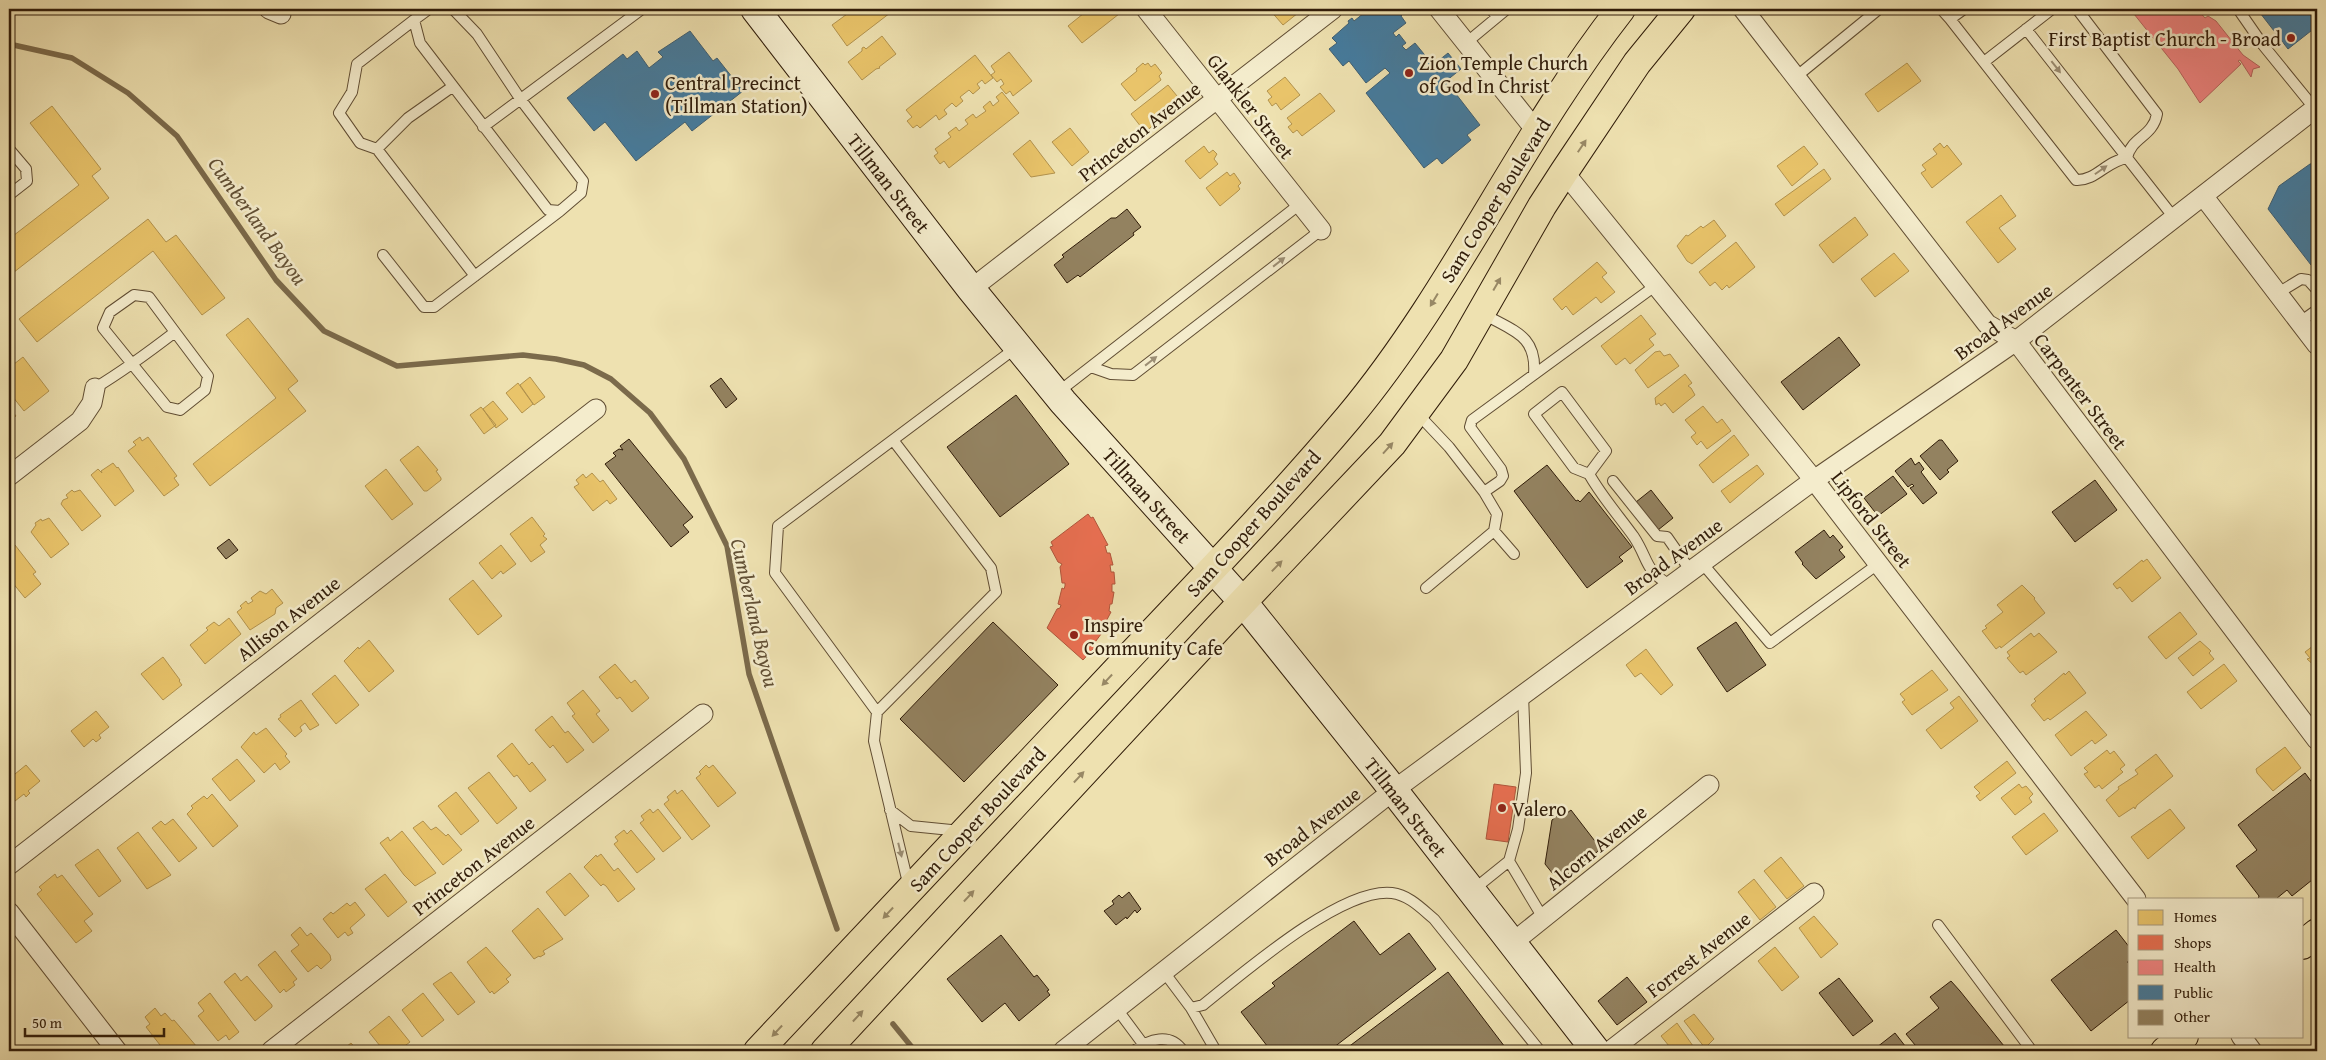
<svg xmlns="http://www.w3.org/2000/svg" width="2326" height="1060" viewBox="0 0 2326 1060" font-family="'Gentium Book Plus',serif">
  <rect width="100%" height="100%" fill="#eee1b0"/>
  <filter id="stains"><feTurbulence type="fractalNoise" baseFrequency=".004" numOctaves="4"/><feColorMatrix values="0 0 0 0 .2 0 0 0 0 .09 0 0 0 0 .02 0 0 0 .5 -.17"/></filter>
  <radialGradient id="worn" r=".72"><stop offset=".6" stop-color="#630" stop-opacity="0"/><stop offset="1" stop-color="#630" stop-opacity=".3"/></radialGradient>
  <!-- homes -->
  <path fill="#e9c46a" stroke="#b2924d" d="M854 9H887L890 13 847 46 832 25Z
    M1089 9H1115L1119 14 1082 43 1068 26Z
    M1269 9H1295L1298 13 1283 25Z
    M882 36 896 54 879 67 880 68 876 69 862 80 848 62 862 51V48L864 47 866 49Z
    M1009 52 1032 81 1013 96 1010 91 1006 94 1000 87 1004 84 1001 79 997 82 991 75 995 72 991 66Z
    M975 55 993 78 985 84 982 80 977 84 980 88 973 94 969 90 960 97 963 101 956 107 952 103 944 110 947 114 939 120 936 115 920 128 917 125 913 128 907 121 912 117 906 110Z
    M1143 63 1145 65 1148 63 1151 67 1155 64 1162 73 1159 76 1161 80 1135 101 1121 84 1137 71 1136 69Z
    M1907 63 1921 81 1878 112 1865 94Z
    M1285 77 1300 95 1281 110 1276 103 1272 106 1268 100 1272 97 1267 91Z
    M1168 85 1182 102 1145 132 1131 114Z
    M1002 92 1019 113 949 168 944 161 940 164 934 156 938 153 935 149 951 137 948 133 956 127 959 131 968 124 965 120 973 114 976 118 986 111 983 107 990 101 993 106 999 101 996 97Z
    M1320 93 1335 111 1302 136 1297 130 1293 133 1288 127 1292 124 1287 118Z
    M52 106 101 169 92 176 109 198 9 276V239L79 185 30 123Z
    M1070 128 1089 152 1072 166 1052 142Z
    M1030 140 1042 156 1055 173 1031 177 1013 154Z
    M1940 143 1944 148 1947 145 1962 164 1932 188 1921 173 1926 170 1922 165 1937 154 1933 149Z
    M1204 146 1209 153 1213 150 1217 154 1214 159 1218 164 1200 179 1185 161Z
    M1804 146 1818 164 1792 186 1777 166Z
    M1824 169 1831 179 1784 216 1775 204Z
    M1227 172 1230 176 1234 173 1241 183 1238 186 1240 189 1238 191 1220 206 1206 188Z
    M2001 195 2016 216 1999 228 2016 249 1998 263 1966 222Z
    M1855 217 1868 235 1833 263 1819 245Z
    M148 219 166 242 176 235 225 298 202 315 153 251 37 342 19 319Z
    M1714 220 1726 236 1692 264 1687 261 1677 246 1686 235 1688 236 1701 226 1703 228Z
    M1736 242 1755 267 1729 288 1727 285 1722 290 1715 282 1710 286 1699 272Z
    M1894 253 1909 271 1875 297 1861 279Z
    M1597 262 1607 273 1602 277 1615 292 1601 303 1596 297 1573 315 1566 306 1562 310 1553 299Z
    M1641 315 1656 334 1649 339 1654 345 1630 364 1625 358 1616 365 1601 346Z
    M248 318 298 381 288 389 306 411 210 486 193 464 276 398 226 335Z
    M1660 351 1664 356 1670 354 1679 366 1648 388 1635 370 1655 352Z
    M23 357 49 391 24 411 9 392V368Z
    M1685 374 1692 383 1688 386 1691 388 1695 395 1673 413 1665 403 1661 406 1659 403 1656 405 1655 398Z
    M530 377 545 397 534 405 520 385Z
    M518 383 533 404 522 413 506 393Z
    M493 401 508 419 496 428 483 409Z
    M1703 406 1717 423 1722 419 1731 431 1707 449 1701 441 1697 445 1691 437 1696 433 1685 420Z
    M9 407 16 416 9 422Z
    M481 407 496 425 484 434 470 415Z
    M1734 435 1749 455 1713 483 1699 465Z
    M140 437 142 441 148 437 177 476 174 478 179 485 164 496 128 451 136 445 133 442Z
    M418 446 438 470 436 471 441 478V480L427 491H424L400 460Z
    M113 463 117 468 118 467 134 491 115 506 91 475 98 469 102 473 101 471Z
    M1757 465 1764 474 1730 503 1721 491Z
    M386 469 413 504 392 520 365 486Z
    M592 473 600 482 603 480 617 499 610 504 607 500 593 511 574 487 579 484 576 480 583 474 586 478Z
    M72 490 74 492 80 490 101 516 82 531 61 504 63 500 68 498 66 495Z
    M532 517 545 534 543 536 547 539 540 545 545 552 531 562 510 534Z
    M49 518 69 544 51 558 31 532 36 525 35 523 41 519 42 521Z
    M15 545 36 572 33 574 41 584 25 598 12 582 9 584V549Z
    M501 545 516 564 503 574 501 571 492 579 479 563Z
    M2147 559 2161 578 2132 602 2120 587 2117 589 2113 584 2142 560 2143 562Z
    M473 580 502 616 478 635 449 599Z
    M2022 585 2035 598 2034 599 2045 613 2001 648 2000 646 1996 649 1982 631 1987 628 1985 626 2003 612 1997 605Z
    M272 589 283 603 276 608 275 614 250 630 237 612 242 608 240 606 246 601 248 604 253 601 251 598 260 591 266 594Z
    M2180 612 2197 634 2166 659 2148 637Z
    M229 618 241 634 205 664 190 645 208 630 206 628 214 622 219 626Z
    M2031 633 2034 637 2039 633 2057 652 2026 675 2023 671 2020 673 2007 658 2010 656 2007 652Z
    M369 640 394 671 369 692 344 661 358 647 359 649Z
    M2200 641 2211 651 2209 653 2214 659 2193 676 2178 658Z
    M2317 643V668L2307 659 2310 658 2305 652Z
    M1646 649 1673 685 1661 695 1641 673 1635 677 1626 665Z
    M163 657 180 680 179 681 182 685 163 700 141 674Z
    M615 664 631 683 635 680 649 698 632 712 620 697 617 699 599 677Z
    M2224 664 2237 681 2201 709 2187 692Z
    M1932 670 1948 690 1912 715 1902 702 1905 700 1900 694Z
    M2069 671 2086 693 2050 720 2048 718 2044 721 2031 705 2036 701 2034 699 2064 673 2065 675Z
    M335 675 359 705 336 724 312 694Z
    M583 690 600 711 596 714 609 730 593 743 572 716 575 714 567 703Z
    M1959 696 1978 721 1941 749 1926 730 1954 708 1950 703Z
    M301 700 319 725 310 730 305 723 300 727 302 731 295 737 278 719 281 717 280 715Z
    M96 711 109 727 99 735 101 738 96 742 93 739 84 747 71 731Z
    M2086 711 2107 735 2095 744 2092 740 2071 756 2055 735Z
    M552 716 565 733 568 731 584 750 567 763 553 745 550 748 535 730Z
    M266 728 287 754 285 756 290 762 280 770 275 763 264 773 241 747 254 732 256 735Z
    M512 743 529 765 532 762 546 780 530 792 517 775 514 777 497 756Z
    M2285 747 2301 768 2273 791 2257 773 2256 769Z
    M2107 750 2110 754 2114 751 2125 765 2120 769 2123 772 2102 789 2099 785 2095 788 2084 774 2088 772 2084 768Z
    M2156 754 2173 776 2137 805 2135 809 2134 807 2119 817 2106 800 2119 789 2118 787 2138 774 2135 770Z
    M237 759 255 781 230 801 212 779Z
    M2007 761 2016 773 1980 801 1976 796 1980 793 1974 787Z
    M26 765 40 781 28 791 30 793 26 797 24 794 15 801 9 794V775L13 772 15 774Z
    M706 765 709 768 713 765 736 793 718 807 696 778 701 774 699 772Z
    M489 772 517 808 497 824 468 788Z
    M2019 784 2022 788 2026 786 2033 794 2029 798 2032 802 2015 815 2001 798Z
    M675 790 677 794 682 790 710 826 692 840 664 804 669 800 667 797Z
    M456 792 479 821 461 835 438 806Z
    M212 794 238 826 213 847 187 814 193 808 191 806 204 796 207 799Z
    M650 809 653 813 658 809 681 838 663 852 640 823 644 820 641 816Z
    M2170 809 2185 828 2148 859 2131 837Z
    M2044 813 2058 831 2026 855 2012 837Z
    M173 819 197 848 179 862 152 828 161 821 165 825Z
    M423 821 431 830 436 827 446 836 448 834 462 850 443 865 413 828Z
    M624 830 627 834 631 830 655 859 637 873 614 844 618 841 615 837Z
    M402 831 436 873 415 886 404 875 380 843 388 837 390 841Z
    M138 832 171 875 147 889 117 848Z
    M98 849 121 881 99 897 75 865Z
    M601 854 614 871 618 868 635 889 618 902 606 886 603 884 601 886 584 867 596 855 597 857Z
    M1781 857 1804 886 1787 899 1764 871Z
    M570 873 589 896 565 916 546 892Z
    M55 874 57 878 62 875 93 914 84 921 92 931 76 943 37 894 42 890 39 887Z
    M385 874 407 902 388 917 365 889Z
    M1754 879 1776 907 1760 920 1738 892Z
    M355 902 365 915 350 928 353 933 348 936 345 932 338 938 323 919 331 912 333 914 347 903 350 906Z
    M538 908 563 939 543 951 545 954 540 957 539 956 534 959 512 931Z
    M1814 916 1838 944 1821 958 1799 928Z
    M300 927 307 936 311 933 330 955 331 960 321 969 317 965 308 972 291 951 299 945 291 935Z
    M486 947 511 975 506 979 509 982 494 994 492 991 490 993 467 962Z
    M1775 947 1799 977 1782 991 1758 961Z
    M275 951 297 979 293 982 295 985 286 992 284 989 280 993 258 965Z
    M451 972 475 1002 458 1015 433 984Z
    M235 973 241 981 247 976 272 1005V1007L255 1021 224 982Z
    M210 993 239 1032 229 1040 226 1035 218 1041 198 1016 204 1011 198 1003Z
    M423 993 444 1020 422 1037 402 1010Z
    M155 1008 161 1016 165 1013 172 1021 174 1020 197 1047 191 1051 161 1050 160 1045 146 1027 150 1024 145 1017Z
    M1694 1014 1714 1039 1705 1048 1684 1021Z
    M389 1016 410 1042 398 1051H384L369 1032Z
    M1677 1023 1693 1046 1686 1051H1673L1661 1036Z
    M351 1043 358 1051H344L346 1047Z"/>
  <!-- shops -->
  <path fill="#e76f51" stroke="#b0563b" d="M1088 514 1091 518 1093 517 1108 545 1105 546 1107 553H1110L1113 565H1110L1111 572H1114L1115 584H1112V592H1114L1112 604H1110L1109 611 1111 612 1102 629 1104 630 1093 645 1095 647 1083 660 1047 628 1057 609 1060 608 1061 605 1058 604 1062 588 1064 589 1065 586V583H1062L1060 567 1062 564 1058 562 1050 547 1053 546 1051 542Z
    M1494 784 1516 787 1508 842 1486 839Z"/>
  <!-- health -->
  <path fill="#f28482" stroke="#b8655e" d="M2130 9H2197L2205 18 2208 16 2216 21 2243 55 2260 67 2253 69 2251 77 2240 60 2238 61 2241 64 2200 103 2178 69Z"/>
  <!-- public -->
  <path fill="#457b9d" stroke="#3f5e71" d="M1369 9H1404L1406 11 1401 16 1406 23 1393 33 1396 37 1399 34 1406 43 1402 46 1406 50 1415 43 1433 65 1448 53 1461 69 1446 81 1480 125 1467 135 1471 140 1442 164 1437 158 1424 168 1366 93 1390 73 1385 68 1366 83 1349 61 1343 66 1329 49 1337 43 1332 38 1349 23 1348 21 1352 18 1354 21Z
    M2257 9H2317V20L2312 22 2316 27 2288 49Z
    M690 31 713 61 717 58 743 91 692 131 685 122 636 161 605 122 594 131 567 98 623 54 627 59 637 51 649 68 663 57 658 52Z
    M2317 163V265H2311L2268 209 2279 186 2310 164Z"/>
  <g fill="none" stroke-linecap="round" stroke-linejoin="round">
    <!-- stream -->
    <path stroke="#7b6a4b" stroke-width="5.5" d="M9 44 72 58 128 93 177 136 276 280 324 331 397 366 523 355 556 359 584 365 611 379 650 413 684 459 727 546 749 674 837 929
      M893 1024 915 1051"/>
  </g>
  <!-- building -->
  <path fill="#938260" stroke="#301c09" d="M1127 209 1141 227 1133 233 1134 235 1080 277 1078 275 1067 283 1054 265 1064 257 1062 255 1111 218H1116Z
    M1839 337 1860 365 1803 410 1781 382Z
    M721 378 737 399 726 408 710 386Z
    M1016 395 1069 464 1000 517 947 447Z
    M629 439 693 517 683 525 689 532 671 547 605 464 616 456 613 453 619 449 623 450 620 446Z
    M1939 440H1942L1958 461 1947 470 1949 472 1940 480 1920 456Z
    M1911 458 1915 465 1919 462 1924 469 1921 472 1937 493 1923 504 1910 488 1914 486 1912 484 1908 487 1895 471Z
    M1547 465 1576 501 1578 500 1580 502 1589 492 1632 547 1619 557 1623 561 1587 588 1514 491Z
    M1893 476 1907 494 1878 516 1864 498Z
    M2095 480 2117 510 2075 542 2052 512Z
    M1651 490 1673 518 1658 530 1636 502Z
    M1824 530 1830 538 1833 535 1843 547 1839 550 1845 557 1816 579 1802 564 1803 563 1795 552Z
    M229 539 238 550 226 559 217 548Z
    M993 622 1058 685 964 782 900 719Z
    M1736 622 1766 665 1727 692 1697 648Z
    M2305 773 2317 789V876L2292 896 2287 890 2276 899H2258L2259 896 2236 866 2257 850 2238 825Z
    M1571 810 1601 849 1561 879 1555 872 1553 874 1545 864 1552 820 1561 813 1563 816Z
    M1129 892 1141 909 1137 913 1135 910 1127 919 1126 917 1116 925 1104 911 1114 904 1112 901 1119 895 1122 898Z
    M1354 921 1380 955 1409 933 1436 969 1329 1051H1271L1241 1012 1275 986 1272 983Z
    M2116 930 2130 948V960L2127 962 2130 965V1000L2091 1031 2051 980Z
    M1001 935 1034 977 1037 975 1049 990 1047 991 1050 995 1019 1021 1005 1003 982 1022 947 979Z
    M1448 972 1508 1051H1343Z
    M1627 977 1647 1002 1617 1025 1598 1001Z
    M1839 978 1873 1021 1853 1036 1819 993Z
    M1951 981 1960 991 2008 1051H1920L1906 1034 1939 1008 1930 997Z
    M1895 1033 1909 1051H1872Z"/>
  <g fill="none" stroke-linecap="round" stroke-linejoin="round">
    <!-- lane casing -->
    <g stroke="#604d33" stroke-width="12">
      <path id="lane" d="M429 9 414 20 420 43 548 210 560 211 581 193 583 181 521 100 477 34 453 9
        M1491 9 1497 17
        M1941 9 1950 19 1964 9
        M2077 9 2157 114C2153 137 2131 137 2127 158
        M2238 9 2263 45 2315 109
        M1950 19 2076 180C2096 181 2106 161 2127 158
        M414 20 357 64 352 92 339 113 360 143 377 149 408 118 452 87
        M2026 29 2175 219
        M1466 43 1507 9
        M1984 62 2052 9
        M1797 76 1879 9
        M483 127 642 9
        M9 149 26 169 27 181 9 195
        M377 149 475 276
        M383 255 424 307H434L560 211
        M2278 293 2301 279 2308 280 2317 290
        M1482 313C1512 331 1537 334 1534 374
        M2300 322 2317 310
        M1091 367 1111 374 1133 375 1321 230
        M95 388C123 371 149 352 175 332L149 297 134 295 110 312 103 328 167 407 180 410 205 390 208 376 175 332
        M1057 393 1300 204
        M1416 412 1449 447 1484 492 1500 481 1503 476 1501 469 1470 427 1472 420 1655 286
        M1589 474 1606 451 1562 392 1534 414 1574 468 1589 474C1602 497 1619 516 1634 537 1649 560 1644 570 1670 585
        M1613 481 1657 536 1667 537 1690 570
        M1494 531 1514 554
        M1702 563 1770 643 1878 564
        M1426 588 1494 531 1497 514 1484 492
        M877 712 996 592 991 568 893 440
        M890 810 911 826 961 831
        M1509 861 1543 918
        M909 887 874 741 877 712 775 573 778 526 1017 347
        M1473 890 1509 861 1518 829 1526 773 1523 695
        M1938 925 2032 1051
        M1164 972 1191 1008 1203 1005C1243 973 1342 887 1392 893 1409 895 1422 909 1434 919L1540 1051
        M1191 1008 1216 1051
        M1117 1009 1143 1044
        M1134 1051C1149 1039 1170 1032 1183 1051"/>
    </g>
    <!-- street casing -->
    <g stroke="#604d33" stroke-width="21">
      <path id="street" d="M269 9 281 14
        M1146 9 1321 230
        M1439 9 1537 132
        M1743 9 1987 324 2016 341 2317 740
        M1564 172 1814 480 2136 899
        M2204 197 2317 345
        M971 289 1333 9
        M9 476 80 421 92 403 95 388
        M9 865 596 409
        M9 912 117 1051
        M1511 944 1709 785
        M2241 1036 2252 1051
        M271 1051 703 714
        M1063 1051 1394 790 1814 480 2016 341 2317 107
        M1610 1051 1814 893"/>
    </g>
    <!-- secondary casing -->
    <g stroke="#301c09" stroke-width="30">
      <path id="secondary" d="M755 9 971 289 1063 402 1243 602 1384 778 1596 1051"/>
    </g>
    <!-- primary casing -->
    <g stroke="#301c09" stroke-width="30">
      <path id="primary" d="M2302 945 2317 933
        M758 1051C876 925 995 800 1113 674 1193 589 1274 506 1349 417 1454 291 1520 138 1621 9
        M825 1051 1218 628 1392 444 1454 360 1542 206 1564 172 1637 63 1681 9
        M2165 1051 2184 1036"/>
    </g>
    <!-- lane -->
    <use href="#lane" stroke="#f4eccc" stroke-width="10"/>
    <!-- street -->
    <use href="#street" stroke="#f4eccc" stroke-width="19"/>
    <!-- secondary -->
    <use href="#secondary" stroke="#f4eccc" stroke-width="28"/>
    <!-- primary -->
    <use href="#primary" stroke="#eee1b0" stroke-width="28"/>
  </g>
  <!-- one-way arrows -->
  <defs><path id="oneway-solid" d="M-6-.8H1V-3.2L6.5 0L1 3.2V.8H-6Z" transform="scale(1.25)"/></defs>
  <g fill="#9c8e74">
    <use href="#oneway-solid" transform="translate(2056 67) rotate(52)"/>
    <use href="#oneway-solid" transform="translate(2101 170) rotate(-35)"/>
    <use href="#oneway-solid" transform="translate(1279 262) rotate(-38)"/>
    <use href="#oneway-solid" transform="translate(1151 361) rotate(-38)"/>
    <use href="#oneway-solid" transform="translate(900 850) rotate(76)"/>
  </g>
  <g fill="#988865">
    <use href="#oneway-solid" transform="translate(1582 146) rotate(-56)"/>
    <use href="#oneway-solid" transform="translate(1497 284) rotate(-60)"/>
    <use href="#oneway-solid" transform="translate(1434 300) rotate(121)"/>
    <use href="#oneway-solid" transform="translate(1388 448) rotate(-48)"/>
    <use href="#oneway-solid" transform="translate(1277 566) rotate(-46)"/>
    <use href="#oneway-solid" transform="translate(1107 680) rotate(133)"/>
    <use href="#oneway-solid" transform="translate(1079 777) rotate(-47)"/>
    <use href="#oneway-solid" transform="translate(969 896) rotate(-47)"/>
    <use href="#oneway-solid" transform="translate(888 913) rotate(133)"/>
    <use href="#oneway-solid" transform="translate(858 1016) rotate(-47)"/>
    <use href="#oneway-solid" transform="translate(777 1031) rotate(133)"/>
  </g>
  <!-- markers -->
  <g fill="#8f2418" stroke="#f4eccc" stroke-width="2">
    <circle cx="2291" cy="38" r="5"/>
    <circle cx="1409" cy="73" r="5"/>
    <circle cx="655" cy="94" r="5"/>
    <circle cx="1074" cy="635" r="5"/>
    <circle cx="1502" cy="808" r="5"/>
  </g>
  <g text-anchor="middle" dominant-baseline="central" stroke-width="5" stroke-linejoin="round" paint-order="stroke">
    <!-- poi labels -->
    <g font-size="20" fill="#301c09" stroke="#f4eccc" text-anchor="start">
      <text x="2281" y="38" text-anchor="end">First Baptist Church - Broad</text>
      <text x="1419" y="62">Zion Temple Church<tspan x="1419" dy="23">of God In Christ</tspan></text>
      <text x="665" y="82">Central Precinct<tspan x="665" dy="23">(Tillman Station)</tspan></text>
      <text x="1084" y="624">Inspire<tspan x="1084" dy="23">Community Cafe</tspan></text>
      <text x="1512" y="808">Valero</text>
    </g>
    <!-- street labels -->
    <g font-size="20" fill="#301c09" stroke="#f4eccc">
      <text transform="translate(1251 106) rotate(52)">Glankler Street</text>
      <text transform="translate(1139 131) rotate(-38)">Princeton Avenue</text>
      <text transform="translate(889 183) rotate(52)">Tillman Street</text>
      <text transform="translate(1495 200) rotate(-58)">Sam Cooper Boulevard</text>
      <text transform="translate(2003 321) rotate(-36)">Broad Avenue</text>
      <text transform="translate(2081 391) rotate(53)">Carpenter Street</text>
      <text transform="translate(1147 495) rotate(48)">Tillman Street</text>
      <text transform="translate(1872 519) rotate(52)">Lipford Street</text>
      <text transform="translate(1253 523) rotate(-48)">Sam Cooper Boulevard</text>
      <text transform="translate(1673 556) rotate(-36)">Broad Avenue</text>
      <text transform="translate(288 618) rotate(-38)">Allison Avenue</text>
      <text transform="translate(1406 807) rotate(52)">Tillman Street</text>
      <text transform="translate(977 819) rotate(-47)">Sam Cooper Boulevard</text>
      <text transform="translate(1312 826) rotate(-38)">Broad Avenue</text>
      <text transform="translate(1596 847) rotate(-39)">Alcorn Avenue</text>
      <text transform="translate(473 865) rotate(-38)">Princeton Avenue</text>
      <text transform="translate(1698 954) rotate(-38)">Forrest Avenue</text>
    </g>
    <!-- water labels -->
    <g font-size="21" font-style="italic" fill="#625035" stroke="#f4eccc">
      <text transform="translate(258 221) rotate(54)">Cumberland Bayou</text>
      <text transform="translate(755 613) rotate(77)">Cumberland Bayou</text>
    </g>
  </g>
  <!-- margin -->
  <rect width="2326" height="1060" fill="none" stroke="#eee1b0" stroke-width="30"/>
  <rect x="10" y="10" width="2306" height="1040" fill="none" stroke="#301c09" stroke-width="2.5"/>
  <rect x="15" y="15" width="2296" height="1030" fill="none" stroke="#301c09"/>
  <!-- legend -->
  <rect x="2128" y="898" width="175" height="140" fill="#f4eccc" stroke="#a6997e"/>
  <rect x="2138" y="910" width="25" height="15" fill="#e9c46a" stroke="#a6997e"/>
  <text x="2174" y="922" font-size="15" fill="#301c09">Homes</text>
  <rect x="2138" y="935" width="25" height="15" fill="#e76f51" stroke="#a6997e"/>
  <text x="2174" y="948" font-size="15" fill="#301c09">Shops</text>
  <rect x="2138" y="960" width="25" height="15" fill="#f28482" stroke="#a6997e"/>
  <text x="2174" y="972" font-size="15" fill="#301c09">Health</text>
  <rect x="2138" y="985" width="25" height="15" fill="#457b9d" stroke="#a6997e"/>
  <text x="2174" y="998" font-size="15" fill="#301c09">Public</text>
  <rect x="2138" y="1010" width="25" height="15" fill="#938260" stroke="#a6997e"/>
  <text x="2174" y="1022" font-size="15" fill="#301c09">Other</text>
  <!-- scale -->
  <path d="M25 1028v8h139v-8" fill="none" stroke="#301c09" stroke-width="2.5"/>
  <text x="32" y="1028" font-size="15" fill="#301c09" stroke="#f4eccc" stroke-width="4" paint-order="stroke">50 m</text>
  <rect width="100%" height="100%" filter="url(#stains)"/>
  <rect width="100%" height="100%" fill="url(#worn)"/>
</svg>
